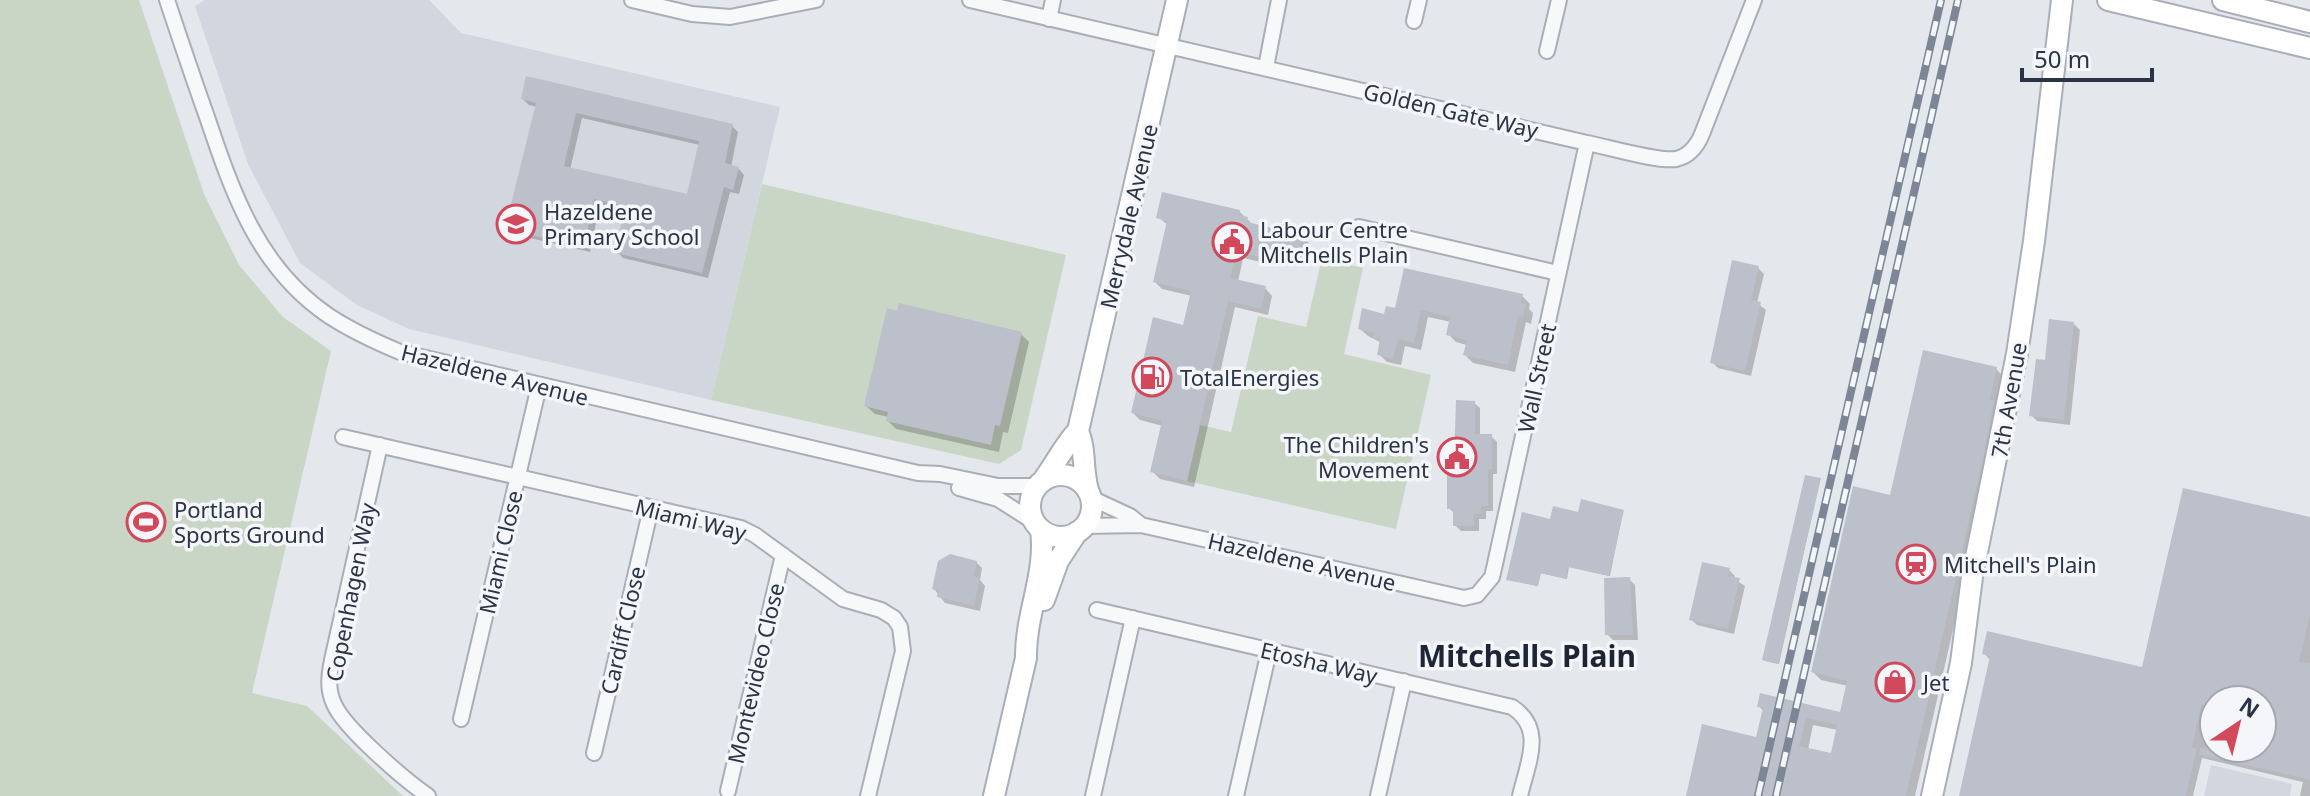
<svg xmlns="http://www.w3.org/2000/svg" width="2310" height="796" viewBox="0 0 2310 796" font-family="'Noto Sans',sans-serif">
  <rect width="100%" height="100%" fill="#e4e7ec"/>
  <!-- built -->
  <path fill="#d2d6de" d="M205 0H429L461 33 780 107 711 400 409 329 357 305 300 263 248 164 195 6Z
    M2211 765 2292 784 2290 796H2204Z"/>
  <!-- green -->
  <path fill="#c9d6c5" d="M0 0H139L204 194 239 265 283 317 331 351 252 693 307 706 403 796H0Z
    M762 184 1066 255 1021 450 999 464 711 400Z
    M1322 258 1363 268 1344 354 1431 375 1396 529 1187 481 1200 425 1231 432 1258 316 1306 327Z"/>
  <!-- shadow -->
  <path fill="#0003" fill-rule="evenodd" d="M523 99 732 126 738 132 731 167 738 168 744 175 739 194 730 192 708 278 623 258 617 252 626 210 600 204 590 252 513 234 507 228 537 107 529 105ZM582 118 700 145 688 197 570 170Z
    M1239 211 1254 226 1302 237 1310 244 1306 261 1282 255 1279 266 1243 258 1238 282 1265 288 1272 296 1268 315 1235 307 1194 487 1160 479 1153 472 1163 426 1140 420 1133 413 1185 327 1192 296 1162 289 1155 282 1168 225 1158 217Z
    M1758 268 1764 274 1757 303 1766 310 1751 376 1718 368 1712 362Z
    M1522 296 1530 304 1529 309 1533 313 1531 324 1526 322 1515 372 1473 363 1465 355 1467 345 1456 342 1448 334 1451 322 1428 317 1421 350 1405 346 1401 365 1387 362 1379 354 1382 343 1368 336 1360 329 1397 310Z
    M2074 324 2080 330 2070 425 2037 421 2031 415 2046 362Z
    M1021 334 1029 342 1008 433 1003 432 999 452 896 429 888 421 889 417 875 414 866 406Z
    M1996 369 2004 377 1990 468 1915 796H1688L1758 739 1764 712 1759 706 1842 714 1848 686 1821 680 1813 672 1891 497ZM1813 725 1838 730 1832 756 1808 750Z
    M1474 403 1480 408V436H1491L1497 442V474H1493V511H1486V519H1479V531H1461L1455 525V514L1449 508 1456 464Z
    M1820 480 1779 664 1765 661 1764 660Z
    M1623 511 1610 576 1569 567 1567 579 1541 573 1538 586 1510 580 1551 521 1579 514Z
    M2310 519V796H2300L2303 782 2202 758 2193 796H1961L1991 661 1984 653 2143 669ZM2214 700H2262V748H2214Z
    M976 562 982 568 980 580 985 586 980 611 945 603 934 589Z
    M1729 570 1735 576 1734 579 1745 586 1734 634 1697 625 1691 619Z
    M1629 579 1635 585 1638 640H1613L1607 634Z"/>
  <!-- building -->
  <path fill="#bbc0ca" fill-rule="evenodd" d="M526 76 733 124 725 163 739 167 733 190 724 187 702 273 615 253 625 206 594 199 584 247 505 229 536 103 521 99ZM576 113 699 141 687 194 564 166Z
    M1162 192 1240 210 1239 215 1248 217 1247 222 1303 235 1299 254 1274 249 1272 260 1236 251 1230 278 1266 286 1261 309 1228 301 1187 481 1150 472 1162 421 1131 413 1153 317 1183 325 1191 291 1153 282 1167 221 1156 218Z
    M1732 260 1759 266 1751 300 1761 302 1745 371 1710 363Z
    M1404 268 1523 294 1521 303 1526 304 1523 317 1518 316 1508 365 1463 355 1467 340 1446 335 1450 317 1421 310 1414 343 1398 339 1393 359 1377 355 1380 339 1373 338 1374 333 1358 329 1362 308 1384 314 1386 306 1395 308Z
    M899 303 1022 332 1000 426 995 425 991 445 886 421 888 412 864 406 887 308 897 311Z
    M2049 319 2074 322 2064 420 2029 416 2036 359 2045 360Z
    M1923 350 1997 367 1990 399 1994 401 1983 459 1906 796H1686L1702 724 1756 737 1763 708 1757 707 1760 693 1840 712 1847 681 1811 672 1853 486 1890 495ZM1806 718 1837 725 1831 753 1799 746Z
    M1456 400 1475 401V434H1492V469H1488V506H1481V514H1474V526H1453V509H1447V462H1454Z
    M1805 475 1821 478 1778 664 1762 660Z
    M2183 488 2310 517V614L2299 662 2310 663V780L2199 754 2200 748H2262V700H2214V708L2201 705 2192 748H2197L2186 796H1959L1990 656 1982 654 1987 631 2142 667Z
    M1581 499 1624 510 1609 576 1568 567 1566 579 1540 573 1537 586 1506 580 1522 512 1550 519 1553 506 1578 512Z
    M950 554 977 561 974 576 980 578 974 606 937 597 938 591 932 589 938 561Z
    M1702 562 1730 568 1728 576 1740 578 1728 629 1689 620Z
    M1630 577 1633 635H1605L1604 578Z"/>
  <g fill="none" stroke-linecap="round" stroke-linejoin="round">
    <!-- street casing -->
    <g stroke="#a9aeb7" stroke-width="18">
      <path id="street" d="M167 0C180 39 193 78 207 117 233 194 258 268 329 316 352 331 376 342 400 352L918 473 940 474 998 486H1037
        M632 0 692 14 730 17 816 0
        M970 0 1587 143C1608 147 1658 162 1676 159 1690 156 1697 146 1702 134L1754 0
        M1049 19 1053 0
        M1414 21 1419 0
        M1547 51 1559 0
        M1266 67 1279 0
        M1359 227 1558 273
        M343 437 741 528 755 535 843 599 881 610 894 618 900 627 903 651 868 796
        M380 445 332 660C329 675 327 689 334 704 344 728 405 780 428 796
        M959 488 998 499 1034 522
        M1091 498 1130 516 1141 525
        M1084 526 1141 525 1464 598 1477 595 1492 577 1495 564 1587 143
        M1097 610 1512 707C1546 729 1527 764 1520 796
        M461 719 539 386
        M594 753 651 508
        M728 791 783 555
        M1093 796 1133 618
        M1236 796 1269 651
        M1378 796 1404 681"/>
    </g>
    <!-- secondary casing -->
    <g stroke="#a9aeb7" stroke-width="24">
      <path id="secondary" d="M2108 0 2310 48
        M2223 0 2310 22
        M1078 431C1086 449 1082 470 1088 490
        M1030 506a31 31 0 1 1 62 0a31 31 0 1 1-62 0Z
        M1044 479C1054 466 1067 441 1078 431L1177 0
        M1044 600 1058 561 1077 532
        M994 796 1026 658C1025 615 1047 573 1041 530
        M1932 796 1961 663 1972 577 2017 354 2034 241 2062 0"/>
    </g>
    <!-- street -->
    <use href="#street" stroke="#f7f8fa" stroke-width="14"/>
    <!-- secondary -->
    <use href="#secondary" stroke="#fff" stroke-width="20"/>
    <!-- rail casing -->
    <g stroke="#7d8696" stroke-width="8">
      <path id="rail" d="M1758 796 1941 0
        M1776 796 1958 0"/>
    </g>
    <!-- rail -->
    <use href="#rail" stroke="#f4f6f9" stroke-width="5" stroke-dasharray="15" stroke-linecap="butt"/>
  </g>
  <!-- icons -->
  <defs>
    <g id="school-ring" transform="scale(2)"><circle r="9.5" fill="#f4f6f9" stroke="#d1495b" stroke-width="1.5"/><path d="M0-5L7-2L0 1L-7-2ZM-4 1L0 2.5L4 1V4Q0 6-4 4Z" fill="#d1495b"/></g>
    <g id="civic-ring" transform="scale(2)"><circle r="9.5" fill="#f4f6f9" stroke="#d1495b" stroke-width="1.5"/><path d="M-.6-6.5H3V-4.5H.6V-3L4-1V1h2V6H-6V1h2V-1L-.6-3ZM-1.2 2.5V6h2.4V2.5Z" fill="#d1495b"/></g>
    <g id="fuel-ring" transform="scale(2)"><circle r="9.5" fill="#f4f6f9" stroke="#d1495b" stroke-width="1.5"/><path d="M-5.5-6h7V0h2V4h1.3V-2.5L3-4.5l.8-.8L6-3V5H2.5V1h-1V6h-7ZM-4.2-4.7v3.2H.2V-4.7Z" fill="#d1495b"/></g>
    <g id="stadium-ring" transform="scale(2)"><circle r="9.5" fill="#f4f6f9" stroke="#d1495b" stroke-width="1.5"/><path d="M0-5a6.5 5 0 1 0 0 10a6.5 5 0 1 0 0-10ZM-3.5-1.8h7v3.6h-7Z" fill="#d1495b"/></g>
    <g id="station-ring" transform="scale(2)"><circle r="9.5" fill="#f4f6f9" stroke="#d1495b" stroke-width="1.5"/><path d="M-3-6H3Q5-6 5-4V2Q5 4 3 4L4.5 6H3L1.5 4h-3L-3 6H-4.5L-3 4Q-5 4-5 2V-4Q-5-6-3-6ZM-3.5-4v3h7v-3ZM-3.5 1v1.5H-2V1ZM2 1v1.5H3.5V1Z" fill="#d1495b"/></g>
    <g id="shop-ring" transform="scale(2)"><circle r="9.5" fill="#f4f6f9" stroke="#d1495b" stroke-width="1.5"/><path d="M-5-2.5h2.3a2.7 3.5 0 0 1 5.4 0H5L5.5 6h-11ZM-1.5-2.5h3a1.5 2.3 0 0 0-3 0Z" fill="#d1495b"/></g>
  </defs>
  <g fill-rule="evenodd">
    <use href="#school-ring" x="516" y="224"/>
    <use href="#civic-ring" x="1232" y="242"/>
    <use href="#fuel-ring" x="1152" y="377"/>
    <use href="#civic-ring" x="1457" y="457"/>
    <use href="#stadium-ring" x="146" y="522"/>
    <use href="#station-ring" x="1916" y="564"/>
    <use href="#shop-ring" x="1895" y="682"/>
  </g>
  <g text-anchor="middle" dominant-baseline="central" stroke-width="7" stroke-linejoin="round" paint-order="stroke">
    <!-- street labels -->
    <g font-size="22" fill="#2b3445" stroke="#f4f6f9">
      <text transform="translate(1451 110) rotate(13)">Golden Gate Way</text>
      <text transform="translate(1128 216) rotate(-77)">Merrydale Avenue</text>
      <text transform="translate(495 374) rotate(14)">Hazeldene Avenue</text>
      <text transform="translate(1536 378) rotate(-78)">Wall Street</text>
      <text transform="translate(2008 400) rotate(-80)">7th Avenue</text>
      <text transform="translate(691 519) rotate(14)">Miami Way</text>
      <text transform="translate(500 552) rotate(-77)">Miami Close</text>
      <text transform="translate(1302 561) rotate(13)">Hazeldene Avenue</text>
      <text transform="translate(350 592) rotate(-79)">Copenhagen Way</text>
      <text transform="translate(622 630) rotate(-77)">Cardiff Close</text>
      <text transform="translate(1319 662) rotate(13)">Etosha Way</text>
      <text transform="translate(755 673) rotate(-77)">Montevideo Close</text>
    </g>
    <!-- poi labels -->
    <g font-size="22" fill="#2b3445" stroke="#f4f6f9" text-anchor="start">
      <text x="544" y="211">Hazeldene<tspan x="544" dy="25">Primary School</tspan></text>
      <text x="1260" y="229">Labour Centre<tspan x="1260" dy="25">Mitchells Plain</tspan></text>
      <text x="1180" y="377">TotalEnergies</text>
      <text x="1429" y="444" text-anchor="end">The Children's<tspan x="1429" dy="25">Movement</tspan></text>
      <text x="174" y="509">Portland<tspan x="174" dy="25">Sports Ground</tspan></text>
      <text x="1944" y="564">Mitchell's Plain</text>
      <text x="1923" y="682">Jet</text>
    </g>
    <!-- district labels -->
    <g font-size="30" font-weight="bold" fill="#1d2536" stroke="#f4f6f9">
      <text x="1527" y="655">Mitchells Plain</text>
    </g>
  </g>
  <!-- north arrow -->
  <g transform="translate(2238 724) rotate(35)"><circle r="38" fill="#f4f6f9" stroke="#a4a8b1" stroke-width="2"/>
  <path d="M0-6L14 30L0 20L-14 30Z" fill="#d1495b"/>
  <text y="-12" font-size="22" font-weight="bold" text-anchor="middle" fill="#2b3445">N</text>
  </g>
  <!-- scale -->
  <path d="M2022 68v12h130v-12" fill="none" stroke="#2b3445" stroke-width="4"/>
  <text x="2034" y="68" font-size="24" fill="#2b3445" stroke="#f4f6f9" stroke-width="6" paint-order="stroke">50 m</text>
</svg>
